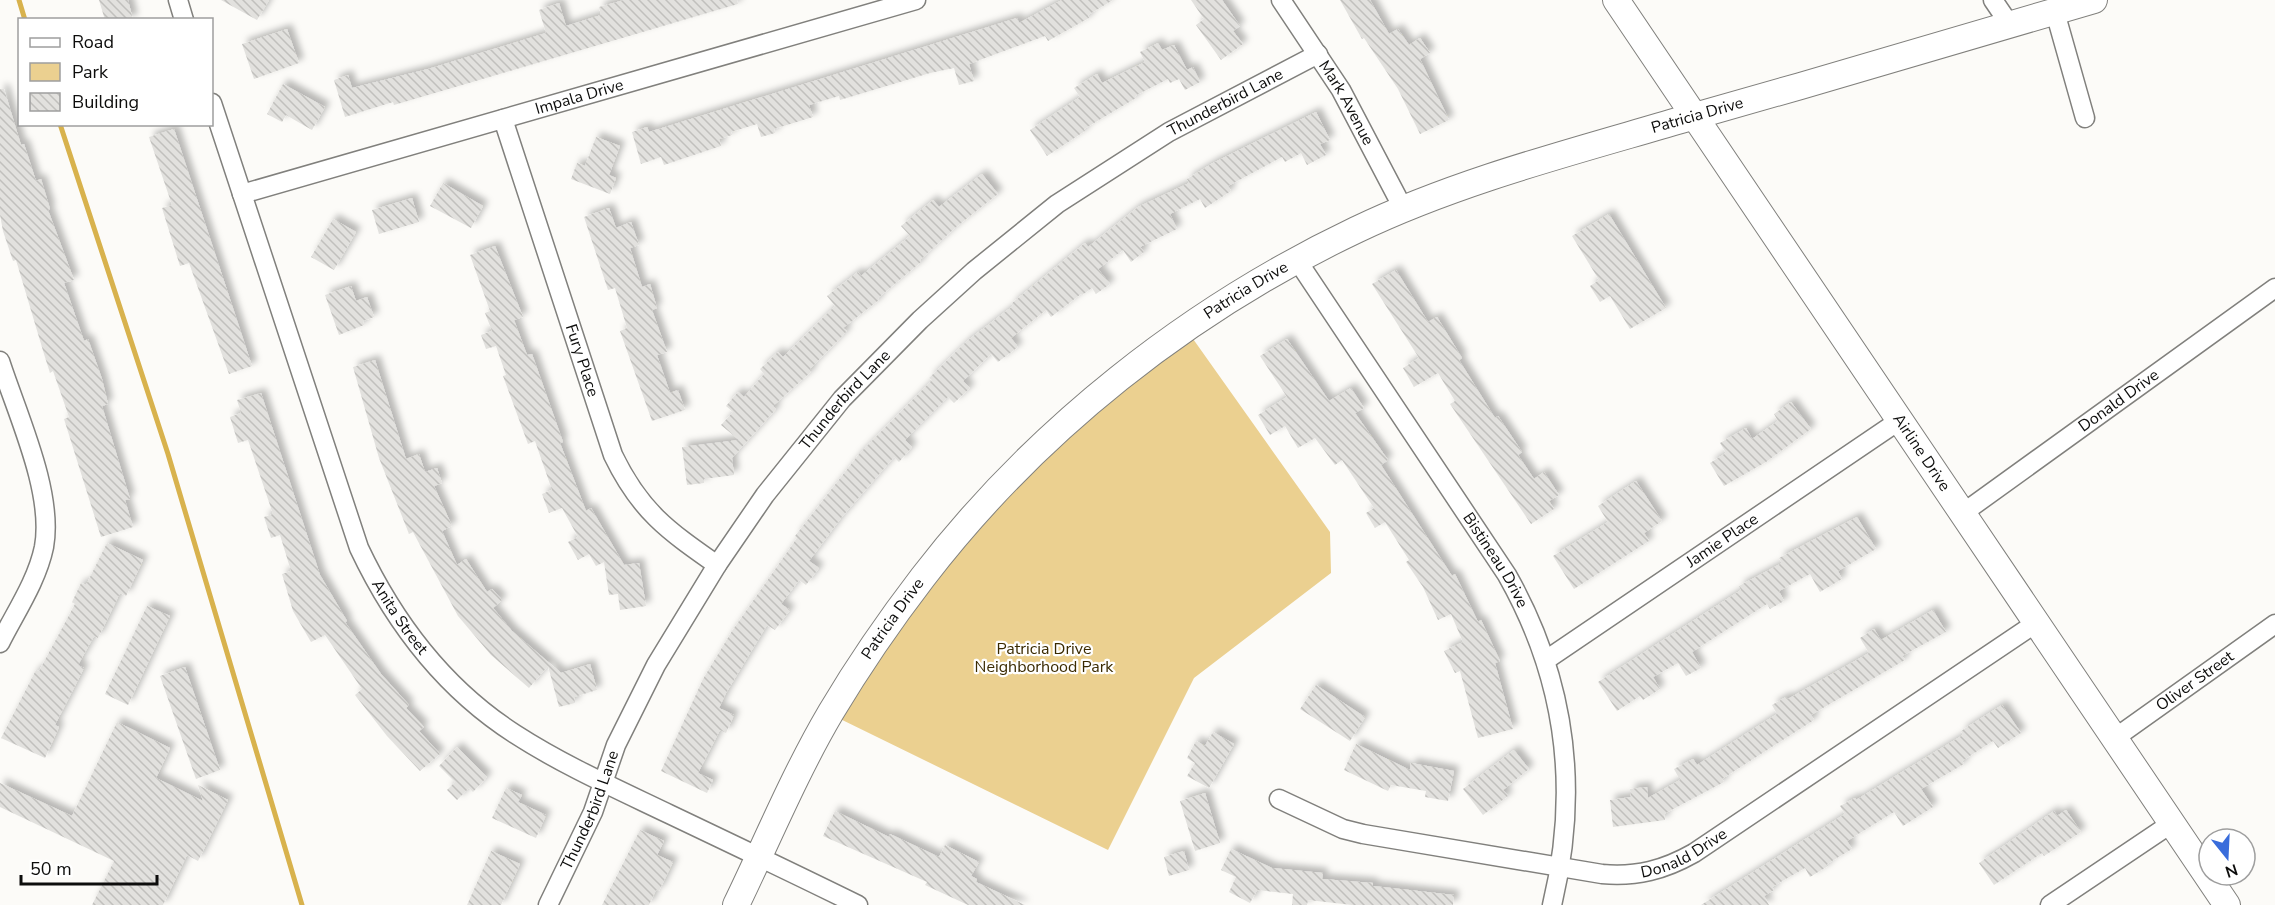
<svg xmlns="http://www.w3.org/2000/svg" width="2275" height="905" viewBox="0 0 2275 905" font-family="'Nunito Sans',sans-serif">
  <defs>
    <pattern id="building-back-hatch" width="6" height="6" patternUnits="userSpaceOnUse" patternTransform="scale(1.5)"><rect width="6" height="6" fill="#e2e1de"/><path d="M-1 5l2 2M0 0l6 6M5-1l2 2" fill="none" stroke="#c1c0bd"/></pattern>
    <filter id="shadow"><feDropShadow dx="5" dy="-5" stdDeviation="3" flood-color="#0004"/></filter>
  </defs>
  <rect width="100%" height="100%" fill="#fcfbf8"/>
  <!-- green -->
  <path fill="#ebd090" d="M1186 329 1330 532 1331 573 1194 678 1108 850 830 714 1021 465Z"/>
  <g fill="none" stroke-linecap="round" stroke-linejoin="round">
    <!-- stream -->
    <path stroke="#d8b24d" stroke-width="5" d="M19 0 25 20
      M60 124 168 454 302 905"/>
  </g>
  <!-- building -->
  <path fill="url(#building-back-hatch)" filter="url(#shadow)" d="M99 0H128L133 20H105Z
    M221 0H269L257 20Z
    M624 0H737L738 4 394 105 393 102 345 117 334 80 348 75 352 88 428 69 546 33 539 10 559 3 566 26 601 15 599 7Z
    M1062 0H1113L1088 15 1089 18 1048 41 1045 36 969 64 974 81 959 85 954 68 930 73 840 100 839 96 809 105 813 117 774 129 775 133 761 137 757 124 731 132 732 135 719 139 721 146 664 165 661 157 641 164 632 132 647 127 649 132 1017 18 1019 23Z
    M1191 0H1222L1240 26 1233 31 1243 44 1221 60 1196 25 1204 19Z
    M1340 0H1370L1389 34 1398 29 1409 45 1420 38 1430 53 1420 59 1449 120 1420 134 1398 89 1364 38 1362 39Z
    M287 29 299 63 254 79 242 44Z
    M1158 43 1162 50 1174 45 1187 70 1193 67 1200 82 1185 90 1179 79 1170 83 1168 79 1135 96 1136 98 1084 129 1085 131 1047 156 1030 130 1080 97 1074 88 1097 74 1102 83 1145 62 1140 52Z
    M283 84 325 107 312 130 286 115 282 122 267 114Z
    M0 89H4L21 145 24 144 36 181 41 179 50 209 48 210 74 280 64 283 84 341 88 339 102 379 108 404 102 406 130 499 125 500 133 527 101 537 64 419 69 417 53 371 50 373 44 354 16 260 13 261 3 231 0 215Z
    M1316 112 1330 140 1320 144 1326 155 1307 165 1301 153 1285 162 1282 157 1228 186 1231 191 1205 208 1200 199 1170 214 1177 229 1140 247 1144 252 1131 262 1123 250 1098 269 1110 284 1096 294 1092 288 1082 295 1081 294 1051 317 1046 310 1011 338 1018 347 998 362 991 354 963 381 970 388 954 403 948 397 905 440 912 447 899 462 894 457 841 518 809 561 819 568 806 585 799 580 781 604 790 610 775 630 767 625 726 693 719 708 734 715 726 733 720 730 698 773 713 780 707 793 661 771 703 679 732 631 797 538 795 536 859 454 932 380 929 378 967 341 1013 306 1011 304 1085 243 1088 247 1138 207 1189 183 1187 179 1213 163Z
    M174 129 252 366 229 374 189 263 180 266 162 208 172 205 149 137Z
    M596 137 620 146 609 175 616 178 610 194 571 179 577 163 585 166Z
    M982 174 998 194 956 227 920 260 921 262 878 298 879 300 843 328 847 331 810 369 812 371 773 406 776 409 732 458 734 475 704 479V483L687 485 682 447 739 440 721 425 733 412 726 406 738 392 744 397 764 374 760 369 778 352 783 357 835 306 827 296 858 272 861 276 910 236 901 226 933 200 939 207Z
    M443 183 483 206 471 228 430 206Z
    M412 198 419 222 379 234 372 210Z
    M609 208 616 228 631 222 639 245 630 248 642 287 650 284 657 308 652 310 667 352 657 355 670 393 678 390 685 410 652 421 620 331 627 328 615 288 608 290 584 217Z
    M1609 214 1666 308 1630 329 1610 296 1600 302 1590 286 1599 280 1572 236Z
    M333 219 356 232 334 270 311 257Z
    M495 246 523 317 514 320 527 355 532 354 563 442 560 443 586 511 591 508 624 565 639 563 646 606 620 610 618 594 609 595 604 562 596 566 589 554 578 560 568 542 578 537 562 508 549 513 542 494 552 490 535 441 528 444 503 376 506 375 496 346 486 349 481 335 492 331 485 313 490 311 470 255Z
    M1396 270 1428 322 1437 317 1462 358 1459 360 1495 418 1498 416 1522 452 1518 455 1534 479 1544 472 1559 495 1549 501 1554 509 1531 524 1450 404 1455 401 1438 373 1414 387 1403 368 1419 358 1372 284Z
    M351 286 356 301 367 297 374 317 363 321 364 325 339 335 325 295Z
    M1287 339 1329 401 1351 388 1364 408 1355 413 1388 460 1381 465 1452 576 1455 574 1478 622 1481 620 1500 661 1495 663 1513 729 1478 738 1460 671 1455 673 1444 651 1463 642 1451 614 1438 620 1423 587 1406 562 1409 560 1385 522 1375 528 1366 513 1374 508 1342 460 1335 465 1315 438 1298 448 1285 426 1270 435 1258 415 1287 397 1260 356Z
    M375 360 406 459 419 454 425 472 437 468 442 483 434 486 452 526 442 531 457 565 466 559 487 592 492 589 502 600 493 608 512 631 561 673 590 664 597 690 574 697 575 703 559 707 548 666 529 688 491 655 458 616 413 532 409 534 379 458 353 367Z
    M261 393 320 575 347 621 345 622 381 674 409 705 406 708 424 727 419 731 440 754 420 771 387 736 355 695 362 689 325 635 311 642 293 611 282 574 291 571 280 535 271 538 264 517 273 514 248 440 238 443 230 417 241 413 237 400Z
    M1791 402 1811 429 1766 462 1724 486 1710 463 1726 453 1720 443 1746 428 1752 439 1778 421 1774 414Z
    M1636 481 1662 521 1644 533 1649 541 1574 589 1553 556 1608 522 1598 506Z
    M1857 517 1876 549 1838 571 1842 579 1820 592 1810 574 1779 591 1784 601 1770 609 1767 604 1692 652 1701 668 1686 676 1678 663 1653 677 1660 689 1643 700 1640 696 1617 711 1598 682 1741 590 1739 586 1782 563 1779 558Z
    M107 543 143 560 126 596 120 593 98 638 94 636 78 665 84 668 55 725 59 727 45 758 1 738 36 670 39 671 75 604 72 602 81 583 86 585Z
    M147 606 170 616 128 705 105 694Z
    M1933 610 1946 632 1902 656 1905 660 1811 715 1814 720 1722 779 1724 782 1664 814 1665 820 1613 827 1610 800 1631 797 1630 789 1647 787 1648 798 1680 780 1674 769 1693 759 1697 765 1777 714 1772 705 1786 697 1788 699 1869 653 1860 638 1874 629 1881 640Z
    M185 667 220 770 196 779 160 676Z
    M1316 685 1365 717 1350 741 1300 709Z
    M2002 705 2021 733 1998 748 1993 741 1962 761 1964 764 1921 789 1933 807 1903 826 1894 812 1847 841 1852 849 1827 864 1828 866 1810 877 1805 868 1772 887 1774 890 1764 896 1769 905H1701L1845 814 1840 806 1855 798 1856 800 1963 735 1961 731Z
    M117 722 170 748 156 778 203 801 198 785 228 800 198 861 187 855 163 905H92L114 861 0 807V783L72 816Z
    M1213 732 1234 744 1209 788 1187 776 1195 763 1187 758 1196 741 1205 746Z
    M1356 744 1410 770 1411 763 1454 771 1448 801 1425 797 1426 791 1391 785 1388 791 1344 770Z
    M457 747 487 777 473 792 469 788 457 800 447 790 455 782 439 766Z
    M1514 750 1529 769 1503 790 1508 796 1483 815 1463 789Z
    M506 788 522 795 518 802 546 815 536 838 492 818Z
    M1205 793 1220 843 1195 851 1180 801Z
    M2066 810 2081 832 2044 856 2042 853 1994 885 1979 863 2054 811 2057 816Z
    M835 811 889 837 890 834 939 857 945 845 979 862 971 876 977 879 976 882 1025 905H968L925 885 927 882 823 836Z
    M640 830 664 841 657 855 673 862 659 891 656 890 649 905H602Z
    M1231 849 1272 868 1323 873 1322 879 1373 883V886L1454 895 1453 905H1352L1308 900 1307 905H1292L1293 894 1257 890 1250 903 1229 892 1236 877 1221 870Z
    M491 851 520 864 501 905H467Z
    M1184 851 1189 870 1169 876 1164 857Z"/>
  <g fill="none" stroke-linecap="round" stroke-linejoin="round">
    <!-- street casing -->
    <g stroke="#81807d" stroke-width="21">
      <g id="street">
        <path d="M178 0 184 20"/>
        <path id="s1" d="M1281 0 1341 90 1404 210"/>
        <path d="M1993 0 2010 25"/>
        <path d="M2055 12 2085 118"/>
        <path id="s2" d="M212 103 359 548C394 622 445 689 515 734 563 765 617 789 669 814 732 844 795 874 858 905"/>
        <path id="s3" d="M503 119 613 455C640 511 667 530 717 565"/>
        <path id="s4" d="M242 194 916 0"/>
        <path id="s5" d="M1297 260 1507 575C1566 679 1580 789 1552 905"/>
        <path d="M0 361C17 414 54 492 44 547 37 581 15 613 0 643"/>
        <path id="s6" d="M1963 513 2275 288"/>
        <path id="s7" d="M1546 660 1900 420"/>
        <path id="s8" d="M2115 738 2275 624"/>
        <path id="s9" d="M1279 799 1343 829 1363 834 1602 874C1637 877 1664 870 1694 853L2036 623"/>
        <path id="s10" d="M548 905 593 812 616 745 656 665 717 565 765 495 842 399 920 320 974 271 1057 204 1169 132 1318 54"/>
        <path d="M2050 905 2172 823"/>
      </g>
    </g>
    <!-- secondary casing -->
    <g stroke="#81807d" stroke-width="28">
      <g id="secondary">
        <path id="s11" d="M1616 0 2227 905"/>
        <path id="s12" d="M736 905C767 841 795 773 831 712 859 665 890 620 923 577 1036 430 1188 310 1356 230 1458 181 1572 152 1681 120 1819 81 1957 41 2094 0"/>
      </g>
    </g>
    <!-- street -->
    <use href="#street" stroke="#fff" stroke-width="18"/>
    <!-- secondary -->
    <use href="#secondary" stroke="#fff" stroke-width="26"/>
  </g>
  <g text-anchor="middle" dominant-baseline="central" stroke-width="4.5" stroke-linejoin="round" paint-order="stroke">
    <!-- street labels -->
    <g font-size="16" fill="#0d0d0c" stroke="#fff">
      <text stroke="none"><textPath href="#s4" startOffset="351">Impala Drive</textPath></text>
      <text stroke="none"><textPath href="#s10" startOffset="1076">Thunderbird Lane</textPath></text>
      <text stroke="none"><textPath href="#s1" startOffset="122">Mark Avenue</textPath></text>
      <text stroke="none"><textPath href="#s12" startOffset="1299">Patricia Drive</textPath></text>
      <text stroke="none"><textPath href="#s12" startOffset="813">Patricia Drive</textPath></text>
      <text stroke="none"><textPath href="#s3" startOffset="254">Fury Place</textPath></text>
      <text stroke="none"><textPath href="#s10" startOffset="590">Thunderbird Lane</textPath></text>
      <text stroke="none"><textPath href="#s6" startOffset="192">Donald Drive</textPath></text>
      <text stroke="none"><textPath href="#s11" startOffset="546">Airline Drive</textPath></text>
      <text stroke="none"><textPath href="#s7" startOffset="213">Jamie Place</textPath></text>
      <text stroke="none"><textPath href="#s5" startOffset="360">Bistineau Drive</textPath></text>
      <text stroke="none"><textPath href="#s2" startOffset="549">Anita Street</textPath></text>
      <text stroke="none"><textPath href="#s12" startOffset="327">Patricia Drive</textPath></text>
      <text stroke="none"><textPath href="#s8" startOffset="98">Oliver Street</textPath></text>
      <text stroke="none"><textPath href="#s10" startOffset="104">Thunderbird Lane</textPath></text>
      <text stroke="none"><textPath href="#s9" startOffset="420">Donald Drive</textPath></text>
    </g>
    <!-- park labels -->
    <g font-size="16" fill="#3a2a00" stroke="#fff">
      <text x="1044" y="649">Patricia Drive<tspan x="1044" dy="18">Neighborhood Park</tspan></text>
    </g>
  </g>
  <!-- legend -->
  <rect x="18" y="18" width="195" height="108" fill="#ffffff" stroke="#9e9e9e" stroke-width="1.5"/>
  <rect x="30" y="38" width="30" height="9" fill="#ffffff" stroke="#9e9e9e" stroke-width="1.5"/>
  <text x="72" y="48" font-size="18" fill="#0d0d0c">Road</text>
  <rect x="30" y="63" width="30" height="18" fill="#ebd090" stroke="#9e9e9e" stroke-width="1.5"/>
  <text x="72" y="78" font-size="18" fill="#0d0d0c">Park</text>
  <rect x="30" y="93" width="30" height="18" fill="url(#building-back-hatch)" stroke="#9e9e9e" stroke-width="1.5"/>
  <text x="72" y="108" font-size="18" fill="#0d0d0c">Building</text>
  <!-- north arrow -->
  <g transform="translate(2227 857) rotate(162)"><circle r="28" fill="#ffffff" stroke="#9e9e9e" stroke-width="1.5"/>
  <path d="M0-4.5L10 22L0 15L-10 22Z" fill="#396cdb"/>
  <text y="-9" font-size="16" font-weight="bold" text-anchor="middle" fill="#0d0d0c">N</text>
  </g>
  <!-- scale -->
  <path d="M21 875v9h136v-9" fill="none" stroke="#0d0d0c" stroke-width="3"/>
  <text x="30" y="875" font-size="18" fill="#0d0d0c" stroke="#ffffff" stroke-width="4.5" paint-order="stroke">50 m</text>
</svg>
